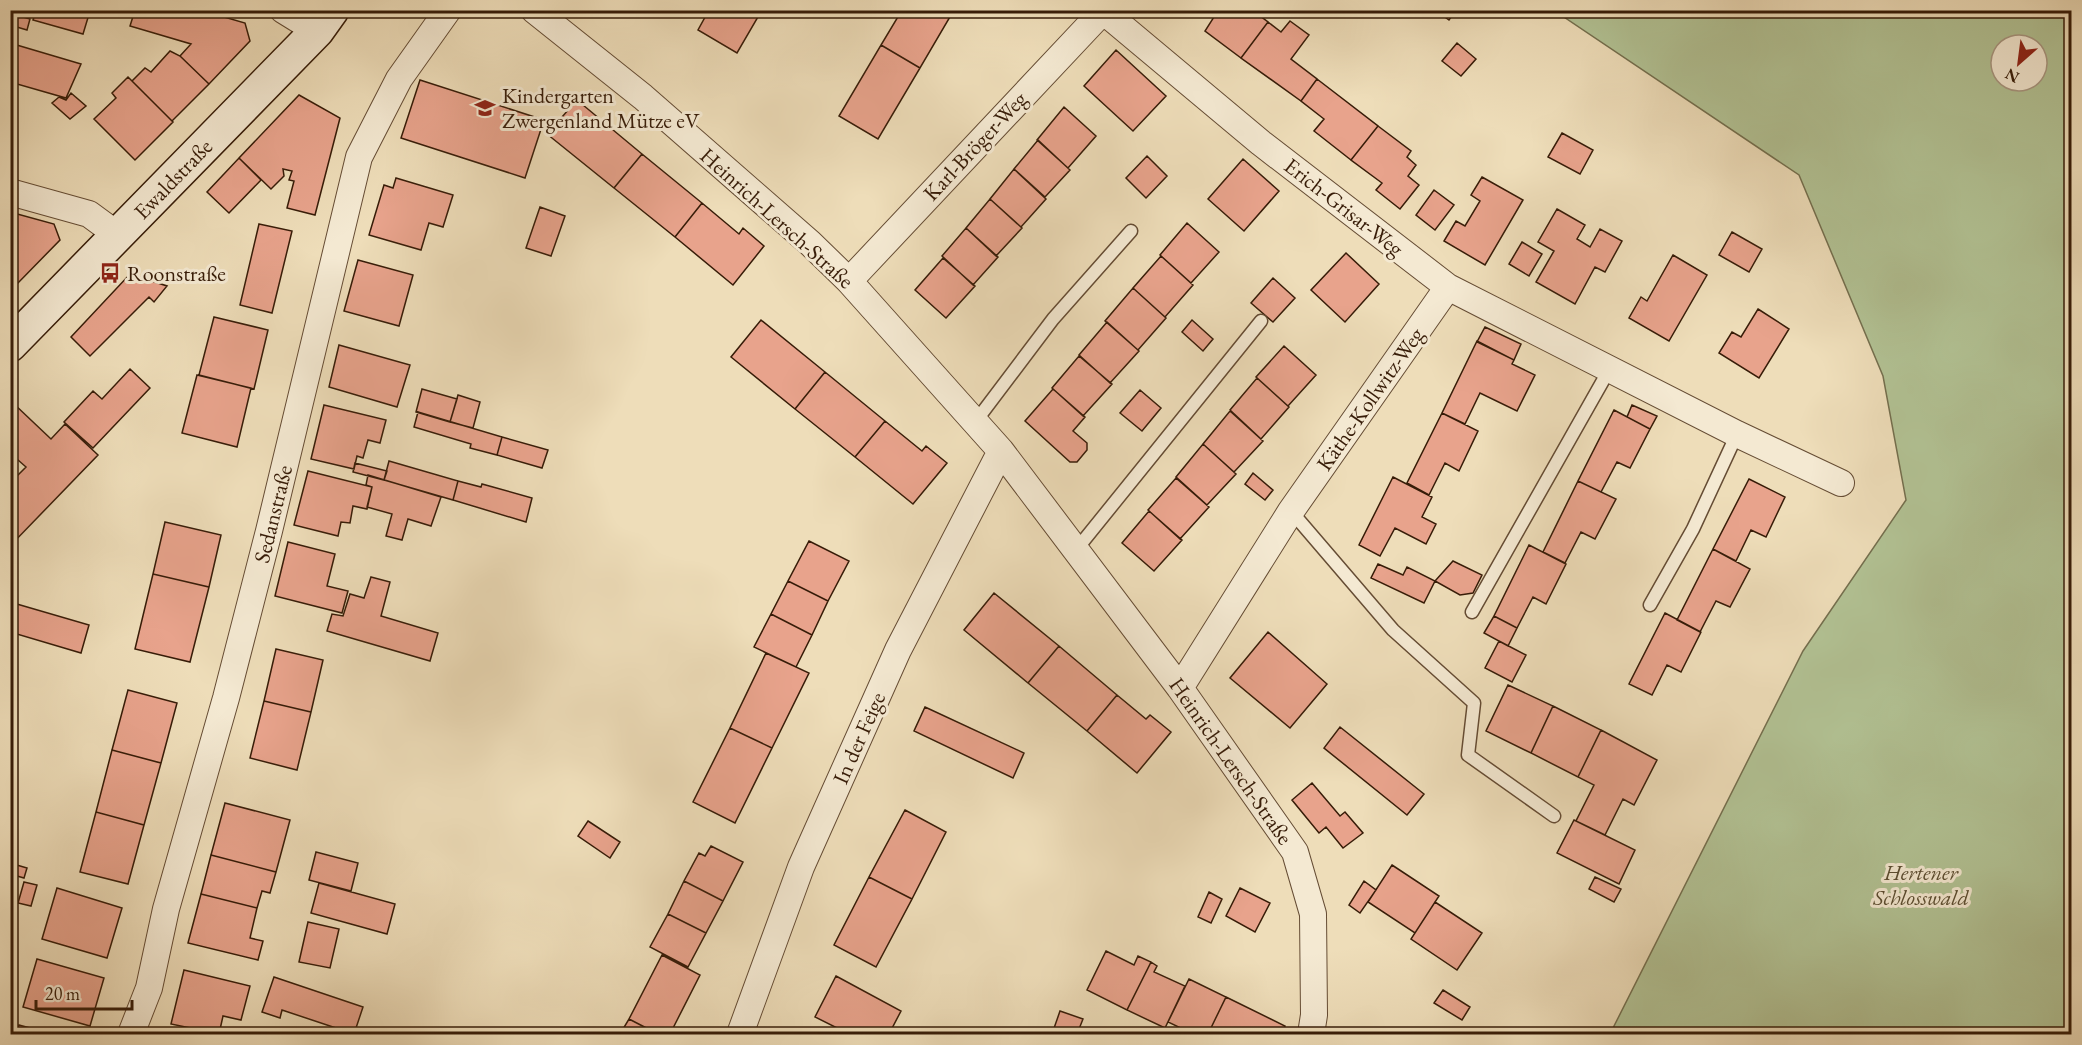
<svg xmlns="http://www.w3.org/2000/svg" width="2082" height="1045" viewBox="0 0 2082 1045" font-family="'EB Garamond',serif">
  <rect width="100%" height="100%" fill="#eeddb9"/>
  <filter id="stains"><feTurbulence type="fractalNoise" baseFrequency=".00333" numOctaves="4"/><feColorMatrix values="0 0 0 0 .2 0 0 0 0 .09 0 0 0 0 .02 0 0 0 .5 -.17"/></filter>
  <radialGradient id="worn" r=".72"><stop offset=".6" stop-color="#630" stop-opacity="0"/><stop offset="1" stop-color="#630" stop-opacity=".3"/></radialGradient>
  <!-- green -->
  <path fill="#b2c294" stroke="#746f4e" stroke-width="1.5" fill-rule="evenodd" d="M1555 11H2071V1034H1610L1803 651 1906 500 1883 376 1799 175ZM2001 45H2037V81H2001Z"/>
  <!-- building -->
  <path fill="#e8a38c" stroke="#371c08" stroke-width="1.5" d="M36 10H89L90 11 83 34 33 20Z
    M135 10H200L245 23 250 41 209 84 180 56 191 44 130 26Z
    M709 10H762L737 53 698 30Z
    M902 10H954L920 68 881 45Z
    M1205 10H1252L1268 22 1241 58 1205 31 1214 17Z
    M1435 10H1456L1449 20Z
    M10 13 30 19 27 30 10 25Z
    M1290 21 1309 35 1291 59 1317 79 1301 101 1241 58 1268 22 1281 32Z
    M10 43 81 64 66 98 10 82Z
    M1457 43 1476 59 1461 76 1442 61Z
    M881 45 920 68 878 139 839 116Z
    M1116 50 1166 96 1133 131 1084 86Z
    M170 51 180 56 209 84 172 121 132 81 145 68 151 72Z
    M128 77 173 122 135 160 94 119 116 98 112 93Z
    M1317 79 1378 126 1351 160 1314 131 1324 119 1301 101Z
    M420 80 544 120 525 178 401 138Z
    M71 93 86 106 70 119 52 103 59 97 66 100Z
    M299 95 340 118 315 215 287 208 294 181 289 180 292 171 283 169 284 176 271 189 239 158Z
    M577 100 642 154 614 188 547 134Z
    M1064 107 1096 136 1068 168 1037 140Z
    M1378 126 1411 151 1407 157 1416 165 1408 176 1419 185 1400 209 1376 190 1382 183 1351 160Z
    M1562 133 1593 150 1580 174 1548 157Z
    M1038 140 1070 170 1045 197 1014 169Z
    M642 154 702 203 675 237 614 188Z
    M1147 156 1167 176 1146 198 1126 178Z
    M239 158 261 180 229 213 207 192Z
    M1243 159 1279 191 1244 231 1208 199Z
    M1014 169 1046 199 1021 227 990 199Z
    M1482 177 1523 200 1485 265 1444 241 1456 221 1465 226 1480 201 1471 195Z
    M396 178 453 195 443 227 429 223 421 250 369 235 384 185 393 188Z
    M1434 190 1454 205 1435 230 1416 215Z
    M990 199 1022 228 996 256 966 228Z
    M702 203 739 234 743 228 764 246 733 285 675 237Z
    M540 207 565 216 551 256 526 248Z
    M1557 209 1585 225 1577 239 1590 247 1600 229 1622 241 1605 272 1595 267 1575 304 1536 282 1554 251 1538 242Z
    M10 212 54 224 60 240 17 284 10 277Z
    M1187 223 1219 252 1191 283 1160 255Z
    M259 224 292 231 272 313 240 305Z
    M966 228 998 257 973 285 942 256Z
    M1732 232 1762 249 1749 272 1719 255Z
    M1522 242 1542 254 1529 276 1509 264Z
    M1346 253 1379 284 1345 322 1311 290Z
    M1673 255 1707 275 1669 341 1629 318 1641 297 1647 301Z
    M1161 256 1193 285 1165 317 1133 288Z
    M943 258 975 286 946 318 915 290Z
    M358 260 413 275 399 326 344 311Z
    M130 274 167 286 154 302 149 297 90 356 71 337Z
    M1273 278 1295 298 1273 322 1251 303Z
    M1133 288 1166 318 1138 350 1105 321Z
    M1758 309 1789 329 1759 378 1719 353 1732 332 1741 337Z
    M214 317 268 330 254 389 199 375Z
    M761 320 825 372 795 409 731 357Z
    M1192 320 1213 339 1203 351 1182 332Z
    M1107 322 1139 351 1110 383 1079 355Z
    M1485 327 1521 344 1514 360 1477 342Z
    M1477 341 1514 360 1512 364 1535 375 1517 411 1480 393 1465 424 1442 413Z
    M339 345 410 365 397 407 329 387Z
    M1284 346 1316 375 1288 406 1256 377Z
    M1079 356 1112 384 1083 416 1052 388Z
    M130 369 150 388 93 448 64 422 93 391 102 399Z
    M825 372 885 421 855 457 795 409Z
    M197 375 251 388 237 447 182 433Z
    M1257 378 1289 407 1261 439 1230 410Z
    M422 389 457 399 450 422 416 412Z
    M1053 389 1085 417 1073 431 1087 443V450L1077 462H1070L1025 421Z
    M1140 390 1161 408 1142 431 1120 413Z
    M458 395 480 402 473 428 450 422Z
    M13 403 51 439 65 424 98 455 10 546V483L26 467 10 453V406Z
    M324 405 386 420 380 443 368 440 363 458 357 456 354 469 311 459Z
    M1632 405 1657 416 1650 429 1627 417Z
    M1614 410 1650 429 1630 468 1617 462 1601 492 1578 481Z
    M1230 411 1263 441 1234 472 1203 444Z
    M418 412 502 437 497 455 470 448 471 444 414 427Z
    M1442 413 1478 431 1459 471 1445 463 1429 495 1407 483Z
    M885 421 922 451 926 446 947 463 913 504 855 457Z
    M502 437 548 450 542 468 497 455Z
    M1203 444 1236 474 1207 505 1176 477Z
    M389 461 458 481 453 500 384 480Z
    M355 463 387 471 384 480 353 472Z
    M308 471 372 487 367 509 353 506 350 523 341 522 338 536 294 525Z
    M1253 473 1273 490 1265 500 1245 484Z
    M368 475 441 497 431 526 408 519 402 540 386 536 392 514 367 507 372 487 366 485Z
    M1393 477 1432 497 1422 517 1436 524 1426 544 1395 528 1380 556 1359 545Z
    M1176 478 1209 507 1180 539 1148 510Z
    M1749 479 1785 497 1766 537 1751 530 1736 561 1713 549Z
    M458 481 481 487 482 484 532 498 526 522 453 500Z
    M1578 481 1616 499 1595 539 1581 532 1565 563 1543 552Z
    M1149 511 1182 540 1154 571 1122 543Z
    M165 522 221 535 209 587 153 574Z
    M809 541 849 561 828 601 788 581Z
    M288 542 335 554 327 586 348 591 342 613 275 596Z
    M1529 545 1566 564 1546 604 1533 597 1517 628 1494 616Z
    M1713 549 1750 569 1730 607 1716 601 1700 632 1677 620Z
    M1453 561 1482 575 1473 593 1460 595 1435 581Z
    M1378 564 1403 575 1407 567 1435 581 1424 603 1371 578Z
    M153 574 209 587 190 662 135 649Z
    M371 577 390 582 381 616 438 633 430 661 327 631 332 614 343 616 350 594 364 598Z
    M788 581 828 601 812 635 771 614Z
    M994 593 1059 646 1028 683 964 630Z
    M10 602 89 625 81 653 10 632Z
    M1665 613 1701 632 1681 672 1667 665 1652 695 1629 684Z
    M771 614 812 635 796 667 754 647Z
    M1494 616 1517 628 1508 646 1484 633Z
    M1268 632 1327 684 1290 728 1230 678Z
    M1499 641 1526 655 1512 682 1485 668Z
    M1059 646 1117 695 1087 731 1028 683Z
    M276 649 323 660 311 712 264 701Z
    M766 653 809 673 772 748 730 728Z
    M1508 685 1553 706 1531 753 1486 731Z
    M128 690 177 703 161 763 112 750Z
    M1117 695 1146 719 1150 715 1171 732 1137 773 1087 731Z
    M264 701 311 712 297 770 250 758Z
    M1553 706 1601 730 1578 777 1531 753Z
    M925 707 1024 753 1013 778 914 731Z
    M1340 727 1424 794 1407 815 1324 748Z
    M730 728 772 748 735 823 693 802Z
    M1601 730 1657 760 1634 805 1623 799 1605 835 1576 821 1594 785 1578 777Z
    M112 750 161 763 144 825 96 812Z
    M1312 783 1340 816 1345 812 1363 833 1343 848 1326 827 1319 833 1292 800Z
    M225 803 290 820 276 872 211 855Z
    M905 810 946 832 912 899 869 877Z
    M96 812 144 825 128 884 80 872Z
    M1574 820 1635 850 1619 884 1557 853Z
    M588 821 620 842 610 858 578 836Z
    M711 846 743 862 723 901 684 881 699 853 705 856Z
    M316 852 358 863 351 891 309 880Z
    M211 855 276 872 270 893 262 891 257 908 201 894Z
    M10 863 27 868 24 878 10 874Z
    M1392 865 1439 896 1415 933 1368 902Z
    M869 877 912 899 876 967 834 945Z
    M1595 877 1621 889 1614 902 1589 889Z
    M684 881 723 901 706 933 668 914Z
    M1364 881 1376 890 1360 913 1349 905Z
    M24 882 37 885 31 906 18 903Z
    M319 883 395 904 387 934 311 913Z
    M57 888 122 908 107 958 42 939Z
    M1240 888 1270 903 1255 932 1226 916Z
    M1209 892 1222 899 1211 923 1198 917Z
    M201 894 257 908 250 938 263 941 258 960 188 943Z
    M1435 902 1482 933 1457 970 1411 939Z
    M668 914 706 933 688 967 650 947Z
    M308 922 339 929 330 968 299 962Z
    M10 943 17 945 13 957H10Z
    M1106 951 1134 965 1138 956 1151 962 1127 1010 1087 990Z
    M662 955 700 975 670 1034H658L629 1019Z
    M37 959 104 978 90 1026 23 1007Z
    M1151 962 1157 966 1154 972 1185 986 1165 1028 1127 1010Z
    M184 970 250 986 241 1020 223 1016 219 1034 171 1024Z
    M836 976 901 1011 889 1034H849L815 1017Z
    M274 977 363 1007 354 1034 282 1010 280 1018 262 1012Z
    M1189 979 1226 997 1208 1034H1193L1168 1022Z
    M1443 990 1470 1007 1462 1020 1434 1003Z
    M1226 997 1285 1026 1281 1034H1208Z
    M1060 1011 1083 1019 1077 1034H1052Z
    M629 1019 658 1034H620Z
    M19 1025 52 1034H16Z"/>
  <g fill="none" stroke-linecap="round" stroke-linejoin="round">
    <!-- lane casing -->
    <g stroke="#654c34" stroke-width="15">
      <path id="lane" d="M976 421 1053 319 1131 231
        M1291 511 1393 630 1474 703 1468 755 1554 816
        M1076 550 1261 321
        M1650 605 1693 529 1737 434
        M1472 612 1609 370"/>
    </g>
    <!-- street casing -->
    <g stroke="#654c34" stroke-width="28">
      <path id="street" d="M283 10 317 31
        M534 10 643 97 810 243 849 281 1001 451 1180 688 1295 852 1313 914 1314 1015 1311 1034
        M1102 10 1261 143 1448 287 1737 434 1841 483
        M10 192 89 214 119 236
        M849 281 1103 11
        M1180 688 1291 511 1448 287
        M131 1034 149 988 166 909 226 698 269 531 359 157 399 79 448 10
        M740 1034 801 867 898 650 1001 451"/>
    </g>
    <!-- secondary casing -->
    <g stroke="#371c08" stroke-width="36">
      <path id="secondary" d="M10 345 317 31 332 10"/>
    </g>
    <!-- lane -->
    <use href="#lane" stroke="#f4e9d2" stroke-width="12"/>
    <!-- street -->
    <use href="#street" stroke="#f4e9d2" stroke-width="26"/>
    <!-- secondary -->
    <use href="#secondary" stroke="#f4e9d2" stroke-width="33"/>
  </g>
  <!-- icons -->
  <defs>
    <g id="school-bare" transform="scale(1.62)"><path d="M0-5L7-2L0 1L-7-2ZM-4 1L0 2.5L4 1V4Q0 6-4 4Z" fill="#8f2418" stroke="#f4e9d2" stroke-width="2.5" paint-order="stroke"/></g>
    <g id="bus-bare" transform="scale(1.62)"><path d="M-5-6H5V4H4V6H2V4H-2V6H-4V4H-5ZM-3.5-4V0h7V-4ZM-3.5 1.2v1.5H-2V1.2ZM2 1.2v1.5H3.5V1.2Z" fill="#8f2418" stroke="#f4e9d2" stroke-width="2.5" paint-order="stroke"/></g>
  </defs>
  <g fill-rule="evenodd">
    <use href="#school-bare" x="485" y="108"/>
    <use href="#bus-bare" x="110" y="273"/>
  </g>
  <g text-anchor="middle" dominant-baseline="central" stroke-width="6" stroke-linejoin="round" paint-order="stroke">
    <!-- poi labels -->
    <g font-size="22" fill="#371c08" stroke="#f4e9d2" text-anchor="start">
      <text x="502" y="95">Kindergarten<tspan x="502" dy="25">Zwergenland Mütze eV</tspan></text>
      <text x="127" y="273">Roonstraße</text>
    </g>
    <!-- street labels -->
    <g font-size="22" fill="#371c08" stroke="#f4e9d2">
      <text transform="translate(975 146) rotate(-47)">Karl-Bröger-Weg</text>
      <text transform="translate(173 179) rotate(-46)">Ewaldstraße</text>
      <text transform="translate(1344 207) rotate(38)">Erich-Grisar-Weg</text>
      <text transform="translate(777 218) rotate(42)">Heinrich-Lersch-Straße</text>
      <text transform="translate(1370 399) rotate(-55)">Käthe-Kollwitz-Weg</text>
      <text transform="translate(273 514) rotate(-76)">Sedanstraße</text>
      <text transform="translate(859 738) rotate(-66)">In der Feige</text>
      <text transform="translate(1231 761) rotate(55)">Heinrich-Lersch-Straße</text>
    </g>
    <!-- park labels -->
    <g font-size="22" font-style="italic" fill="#5c4e32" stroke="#f4e9d2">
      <text x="1921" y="872">Hertener<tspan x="1921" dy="25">Schlosswald</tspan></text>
    </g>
  </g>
  <!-- margin -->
  <rect width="2082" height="1045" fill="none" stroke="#eeddb9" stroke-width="36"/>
  <rect x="12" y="12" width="2058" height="1021" fill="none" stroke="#371c08" stroke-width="3"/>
  <rect x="18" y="18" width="2046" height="1009" fill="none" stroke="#371c08" stroke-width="1.5"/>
  <!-- north arrow -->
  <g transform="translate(2019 63) rotate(208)"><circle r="28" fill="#f4e9d2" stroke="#a89781" stroke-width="1.5"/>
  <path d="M0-4.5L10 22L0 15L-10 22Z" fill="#8f2418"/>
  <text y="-9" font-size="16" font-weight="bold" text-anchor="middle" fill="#371c08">N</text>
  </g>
  <!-- scale -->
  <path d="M36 1000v9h96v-9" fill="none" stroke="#371c08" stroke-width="3"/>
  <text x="45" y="1000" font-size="18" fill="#371c08" stroke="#f4e9d2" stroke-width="4.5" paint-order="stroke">20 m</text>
  <rect width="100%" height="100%" filter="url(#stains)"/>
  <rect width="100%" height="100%" fill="url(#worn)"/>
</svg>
